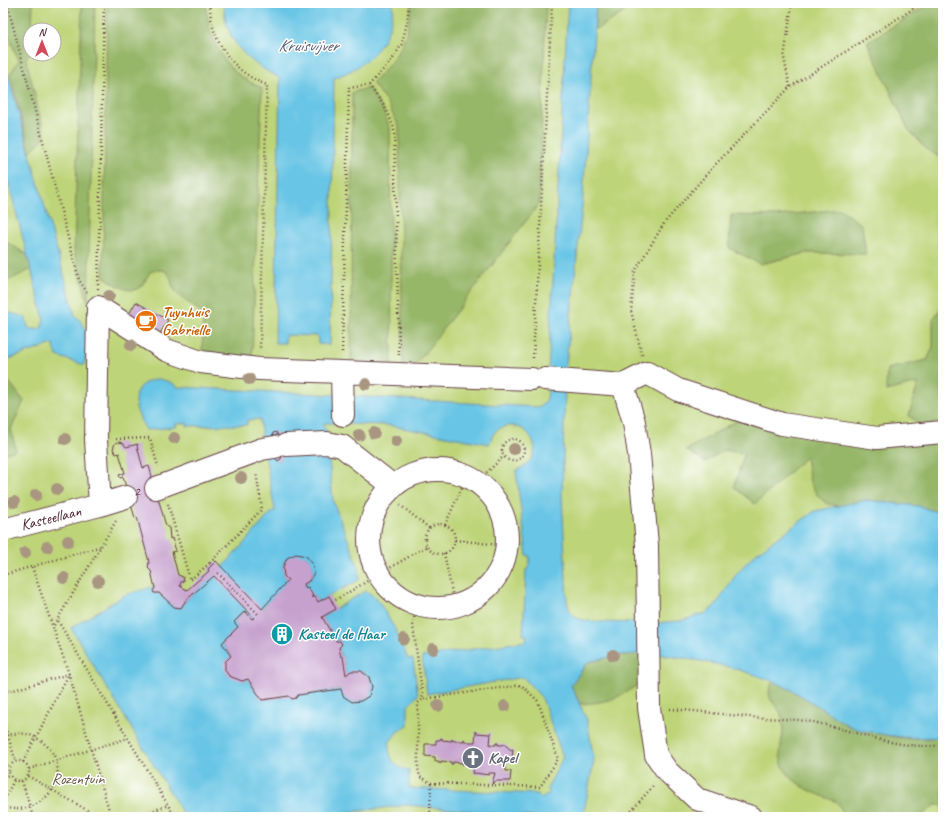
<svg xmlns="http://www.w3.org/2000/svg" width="946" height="820" viewBox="0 0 946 820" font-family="Caveat,sans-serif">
  <rect width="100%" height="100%" fill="#fff"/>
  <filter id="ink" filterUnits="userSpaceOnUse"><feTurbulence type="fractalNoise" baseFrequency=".025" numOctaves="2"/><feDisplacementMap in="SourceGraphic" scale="8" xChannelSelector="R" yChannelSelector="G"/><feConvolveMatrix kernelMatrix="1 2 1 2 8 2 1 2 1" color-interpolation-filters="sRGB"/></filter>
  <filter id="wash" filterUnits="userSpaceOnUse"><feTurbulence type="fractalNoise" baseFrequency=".012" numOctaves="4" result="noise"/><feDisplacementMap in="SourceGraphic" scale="16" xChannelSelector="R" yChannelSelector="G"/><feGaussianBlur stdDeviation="0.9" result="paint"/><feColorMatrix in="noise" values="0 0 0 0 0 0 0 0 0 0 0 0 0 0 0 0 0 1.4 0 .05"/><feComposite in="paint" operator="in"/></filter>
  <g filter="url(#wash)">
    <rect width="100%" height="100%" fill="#f3e5cc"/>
    <!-- green -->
    <path fill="#bdd478" stroke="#847a52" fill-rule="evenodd" d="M3 3H943V817H3ZM30 30H54V54H30Z"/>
    <!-- forest -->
    <path fill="#96b668" stroke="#706a4a" d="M3 3H33L32 24 38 30H30V52L26 58 45 137 30 152 10 74 19 60C10 42 3 23 3 3Z
      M82 3H95L88 303 74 251Z
      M107 3H206C207 30 217 56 238 74 245 80 254 84 262 88L252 357H202L203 316C196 305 182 301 175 291 170 284 173 276 165 271 160 269 155 270 150 272 147 277 145 282 141 286 131 297 112 282 103 276Z
      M411 3H546L539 204 413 368H403L399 126 386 101 372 83C399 56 408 41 411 3Z
      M596 3H632L622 14 595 30Z
      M931 3H943V159L926 149 908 129 867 42Z
      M369 88 383 110 390 128 392 367 351 365 352 92Z
      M840 209 862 225 866 254 807 253 760 264 729 248 731 215 777 216Z
      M3 240 28 255 32 269 3 283Z
      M943 305V423L920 425 909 416 918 383 886 391 887 369 927 360 933 347V319Z
      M3 374 24 401 11 429 16 450 3 454Z
      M738 420 943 442V514L919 506 866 500 841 506 827 504 818 496 810 483 806 457 755 504 734 487 744 454 724 450 705 462 686 450Z
      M643 654 642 682C616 699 611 702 580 704L571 685 588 662 618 655Z
      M773 681 799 693 849 726 890 736 911 739 943 737V805H935L920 817H846L837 802C815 793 780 782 780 752 781 740 785 730 782 718 778 701 762 702 773 681Z"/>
    <!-- water -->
    <path fill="#67c5e5" stroke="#587288" d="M224 3H393C393 42 368 66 334 78L330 345 318 344V336L286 335 285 343H275L280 78C249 63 224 42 224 3Z
      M568 3H596L583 197 565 374 548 373Z
      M3 57 75 315C92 332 88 343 84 365L57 356 53 344 3 361V311L25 317 29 329H41L44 319 3 162Z
      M159 379 170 382 178 387 338 395 336 423H324V428H326L333 501 359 568V580L318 602 315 597H311L304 584C317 577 315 565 306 556L284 562 283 567 284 576 288 580 285 585 252 619 244 611 234 622 238 627 222 643 231 656 225 662 242 681 248 679 262 700 289 696 292 699 296 698 298 695 341 689 352 702C374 701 379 684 361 671L346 675 343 657H341L339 648 341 644 340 641H336L322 617 365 591 376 597 398 634 408 659H413L418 695 408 706V725L397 732 389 743C389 759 394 767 409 771V788L538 794 541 799 550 793 547 789 563 757 542 698 523 677 427 694 422 657 526 641 527 635H523L526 569H529L530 556H527L516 471C559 451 517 409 494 433 492 435 491 441 489 444L387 425 348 424V396L537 407C548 404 548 396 548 385L565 386 562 494 567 601C568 606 570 614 575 617 587 624 627 622 643 623V654L618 655 588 662 571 685 587 720 594 760 583 817H534L407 805 313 817H185L71 628 125 595 155 586 153 591 154 593H159L174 607H182L186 600 222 568 271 513 275 511 265 454 275 456 278 461 281 459 282 456 278 435 276 432 272 434 273 438 262 443 260 419 247 420V425L187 426V423L176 424V427L146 430C133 408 126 383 159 379Z
      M866 500 919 506 943 514V737C916 739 898 738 871 732 864 731 854 729 848 725 822 710 800 692 772 681 735 666 694 659 654 654V623L680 621 706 613 715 606 737 573 756 553 815 511Z"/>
    <g id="blocks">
      <!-- building -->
      <path fill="#c6a1ce" d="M136 302 168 320 158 337 126 319Z
        M276 432 278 435 282 456 281 459 278 461 275 458 272 436 273 433Z
        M119 442 123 443 126 447 138 444 137 446 143 468 149 466 166 526 169 528 170 539 172 538 176 551 172 552 178 575 183 577 184 581 181 582 180 586 187 590 209 571 208 569 216 561 262 609 288 580 284 576 283 567 287 558 296 554 306 556 312 563 314 573 309 581 304 584 306 588 308 587 313 596 311 597H315L318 602 329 596 336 609 322 617 336 641H340L342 644 339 648 341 657H343L346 675 351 671H361L369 677 372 687 369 696 361 701 352 702 343 696 341 689 298 695 296 698 292 699 289 696 262 700 248 679 242 681 229 676 225 670V662L231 656 222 643 238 627 234 622 245 611 252 619 254 618 214 576 186 600 181 608 174 607 159 593H154L153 591 155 588 151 571 148 568 149 562 137 517 135 518 123 477 120 478 119 475 125 473 119 453 116 454 113 449 115 443Z
        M476 731 477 733 489 734 491 732 490 745H496V743H498V745H503L505 743V745L511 750 513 749 512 759 513 760 504 764 506 771H511L510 781H496L492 784 495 773H489V775L475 773 473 774 474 763H464L463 765V763L453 762V764H451V762L441 761V763H439V761H435V757L425 756V744H436V740H440L441 738H442V740L452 741V739L454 741H464V739L466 742H475Z"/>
    </g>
  </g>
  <g filter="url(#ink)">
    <use href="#blocks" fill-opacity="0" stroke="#633d43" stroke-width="1"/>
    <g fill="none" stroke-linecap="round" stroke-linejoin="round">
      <!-- minor casing -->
      <g stroke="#633d43" stroke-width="24">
        <path id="minor" d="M342 372 343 415
          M545 379 623 385 647 373 678 390 782 424 877 438 943 432
          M623 385 634 422 639 454 647 545 649 708 656 755 667 771 697 799 751 817
          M286 445 327 443 342 446 393 486
          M369 539a69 69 0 1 1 138 0a69 69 0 1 1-138 0Z
          M156 488 262 449 275 447
          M100 505 96 440 98 307 166 350 201 362 259 369 532 379
          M3 530 100 505 126 497"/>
      </g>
      <!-- path -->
      <path stroke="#633d43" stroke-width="2.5" stroke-dasharray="1 3" stroke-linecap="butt" d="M7 3 79 280 87 292
        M210 3C209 39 233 73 267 85L260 348
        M369 85 386 109 394 128 399 355
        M790 87 784 58 792 3
        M98 289 104 3
        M342 352 349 88 369 85 392 60 402 44 407 22 409 3
        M642 355 631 311 635 271 665 222 712 168 790 87 922 3
        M533 358 552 3
        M502 450a11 11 0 1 1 22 0a11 11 0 1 1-22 0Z
        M116 439 150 438 158 467
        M478 481 504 456
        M168 504 190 580 210 563 212 565
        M400 505 429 528
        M425 539a15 15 0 1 1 30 0a15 15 0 1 1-30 0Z
        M445 525 467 476
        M455 540 508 546
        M444 553 455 607
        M210 563 262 509 256 473
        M32 567 69 674 111 817
        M218 573 258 614
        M3 575 102 546
        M332 602 427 546
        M416 605 413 626 423 699 418 703V768L420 777 431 783 540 787 558 759 538 701 521 685 423 699
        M58 621 175 817
        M54 625 116 521
        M3 693 69 674
        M670 709C701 711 732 716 764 718 780 719 796 719 812 722 855 730 898 751 943 745
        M3 720 16 762
        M3 737C15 732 28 732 38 739 80 765 48 820 3 807
        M9 771a10 10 0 1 1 20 0a10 10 0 1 1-20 0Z
        M23 762 69 674
        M3 763 10 767
        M29 769 128 738
        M28 776 99 817
        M3 777 9 775
        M22 781 33 817
        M431 783 430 811 433 816
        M3 803 14 780
        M135 817 169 805
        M392 817 410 815 433 817
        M626 817 654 785"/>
      <!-- minor -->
      <use href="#minor" stroke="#fff" stroke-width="22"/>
    </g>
    <!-- trees -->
    <g fill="#a99680">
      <circle cx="109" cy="296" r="6"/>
      <circle cx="131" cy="345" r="6"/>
      <circle cx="249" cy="379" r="6"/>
      <circle cx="366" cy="384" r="6"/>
      <circle cx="374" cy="433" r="6"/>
      <circle cx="359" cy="435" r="6"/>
      <circle cx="174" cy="438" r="6"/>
      <circle cx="65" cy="439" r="6"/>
      <circle cx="396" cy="441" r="6"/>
      <circle cx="514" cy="449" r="6"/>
      <circle cx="241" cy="478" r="6"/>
      <circle cx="57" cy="489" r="6"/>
      <circle cx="36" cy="495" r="6"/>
      <circle cx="14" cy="502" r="6"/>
      <circle cx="68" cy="541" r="6"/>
      <circle cx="47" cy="547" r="6"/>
      <circle cx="25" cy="553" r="6"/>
      <circle cx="64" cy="578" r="6"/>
      <circle cx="98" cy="581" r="6"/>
      <circle cx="404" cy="639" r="6"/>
      <circle cx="433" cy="649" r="6"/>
      <circle cx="613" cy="655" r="6"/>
      <circle cx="438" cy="706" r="6"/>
      <circle cx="505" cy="706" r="6"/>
    </g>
  </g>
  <!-- icons -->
  <defs>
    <g id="cafe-disc" transform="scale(1.15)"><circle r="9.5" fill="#e8710a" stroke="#fff"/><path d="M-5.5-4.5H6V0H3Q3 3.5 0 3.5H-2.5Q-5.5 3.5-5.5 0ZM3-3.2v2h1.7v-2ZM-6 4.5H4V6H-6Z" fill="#fff"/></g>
    <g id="building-disc" transform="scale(1.15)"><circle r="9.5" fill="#0f9aa8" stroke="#fff"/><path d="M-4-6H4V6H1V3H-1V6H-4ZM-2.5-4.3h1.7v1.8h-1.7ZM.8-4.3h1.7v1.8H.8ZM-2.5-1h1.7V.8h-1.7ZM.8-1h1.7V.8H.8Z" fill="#fff"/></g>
    <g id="church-disc" transform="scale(1.15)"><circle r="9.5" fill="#6b7280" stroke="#fff"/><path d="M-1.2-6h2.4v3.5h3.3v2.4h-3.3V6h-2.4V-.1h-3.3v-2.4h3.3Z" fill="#fff"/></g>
  </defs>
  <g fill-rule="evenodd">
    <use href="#cafe-disc" x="146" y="321"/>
    <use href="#building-disc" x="282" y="634"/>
    <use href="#church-disc" x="473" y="758"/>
  </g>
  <g text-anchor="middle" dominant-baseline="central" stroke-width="3" stroke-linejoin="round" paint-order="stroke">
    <!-- number labels -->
    <g font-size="14" fill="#694054">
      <text x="137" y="491">2</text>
    </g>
    <!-- food labels -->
    <g font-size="16" font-weight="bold" fill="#c56008" stroke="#fff" text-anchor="start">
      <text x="162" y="312">Tuynhuis<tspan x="162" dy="18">Gabrielle</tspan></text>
    </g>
    <!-- street labels -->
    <g font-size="16" fill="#4a1f2b" stroke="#fff">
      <text transform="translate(51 518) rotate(-14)">Kasteellaan</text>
    </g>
    <!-- culture labels -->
    <g font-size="16" font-weight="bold" fill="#0d838f" stroke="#fff" text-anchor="start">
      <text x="298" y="634">Kasteel de Haar</text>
    </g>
    <!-- worship labels -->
    <g font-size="16" font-weight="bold" fill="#5b616d" stroke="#fff" text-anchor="start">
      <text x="488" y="758">Kapel</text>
    </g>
    <!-- park labels -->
    <g font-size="16" fill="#6c5542" stroke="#fff">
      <text x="78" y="779">Rozentuin</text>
    </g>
    <!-- water labels -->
    <g font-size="17" font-style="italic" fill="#54596c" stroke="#fff">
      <text x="308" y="45">Kruisvijver</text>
    </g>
  </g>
  <!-- margin -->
  <rect width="946" height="820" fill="none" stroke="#fff" stroke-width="16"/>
  <!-- north arrow -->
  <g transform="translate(42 42)"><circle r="19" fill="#ffffff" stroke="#b7a5aa"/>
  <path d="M0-3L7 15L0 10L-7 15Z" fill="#d1495b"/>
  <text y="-6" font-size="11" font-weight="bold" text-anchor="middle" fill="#4a1f2b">N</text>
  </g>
</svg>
